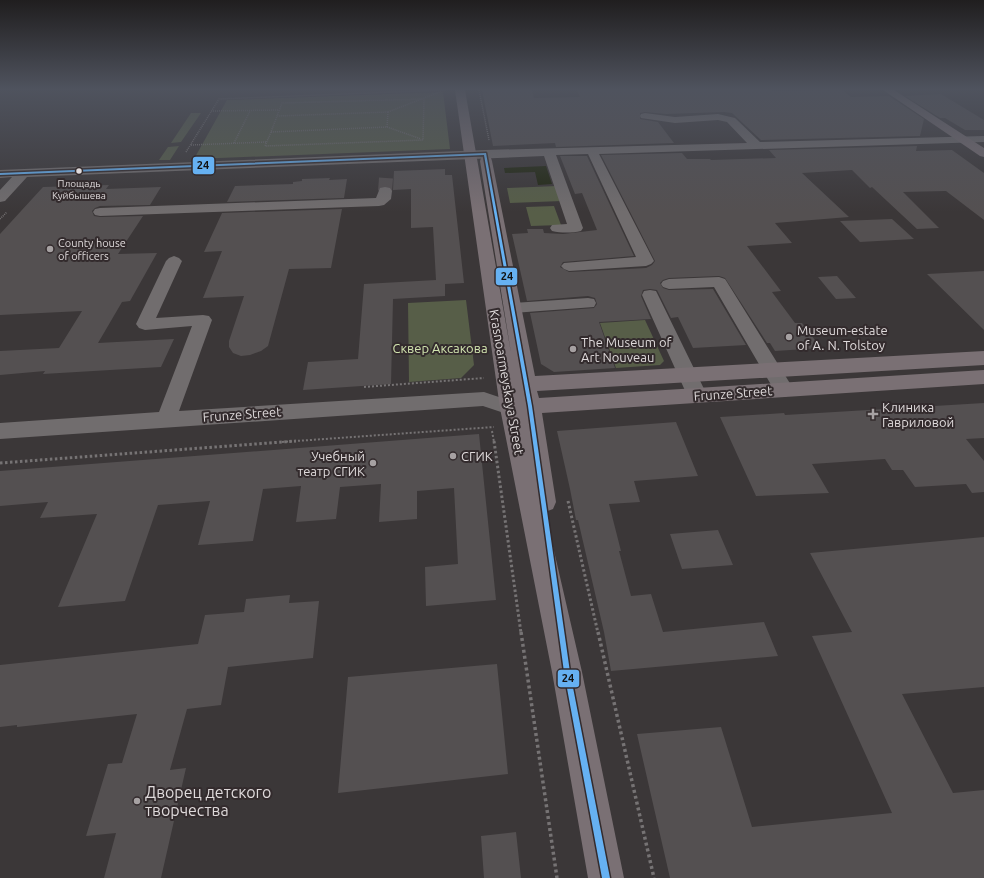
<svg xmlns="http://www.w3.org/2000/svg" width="984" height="878" viewBox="0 0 984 878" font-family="Ubuntu,sans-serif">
  <rect width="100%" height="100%" fill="#3b3738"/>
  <!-- green -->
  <path fill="#575e48" d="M443 92 450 149 194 159 227 100Z
    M191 113H201L181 142 171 143Z
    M179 146 170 160H159L168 147Z
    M557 186 562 201 510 203 507 188Z
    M554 206 561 225 531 226 526 207Z
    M466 300 474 365 461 378 409 382 408 303Z
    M645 320 664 361 660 365 616 368 600 323Z"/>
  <!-- water -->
  <path fill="#222813" d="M546 166 552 184 538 185 535 172 505 173 504 168Z"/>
  <!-- building -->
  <path fill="#545051" d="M482 90H532L534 98 580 97 577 90H771L772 91 842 90 851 97 889 96 924 119 920 136 761 140 732 113 724 112 666 114 645 112 640 113V119L658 122 674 143 556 147 555 143 493 146Z
    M941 94 984 120V130H965L945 118H940L905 96Z
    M917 146 916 151 952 150 984 173V220L946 191 903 192 939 228 917 229 872 187 870 188 852 170 802 173 849 217 775 223 792 243 747 246 781 291 772 292 795 323H802L821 348 775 351 770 343H767L725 278 719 276 669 278 663 280 660 283 663 288 669 290 713 289 746 345 693 348 678 317 671 318 657 290 650 289 643 290 641 296 651 319 599 322 615 368 554 372 541 364 530 313 594 308 597 304 595 298 588 296 527 301 512 234 528 233 527 229H543L544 233 563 234 597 230 582 193 575 194 560 156H587L634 256 563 262 560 267 569 272 646 268 652 265 655 261 601 155 682 153 687 159H710L711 160 776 158 769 150Z
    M445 169V175H452L464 283 445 284V296L393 299 391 384 303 390 308 362 358 359 364 284 436 280 433 227 411 228V189L393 190 394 171Z
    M330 178 329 180 347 179 344 198 227 202 235 186 293 184V182L302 181V179Z
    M109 185 106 189 161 187 150 205 100 206 95 208 92 211 94 216 100 217 143 216 118 254 157 253 130 301 122 302 98 343 174 339 161 367 43 374 45 371 0 375V351L59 348 82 311 0 315V234L43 187Z
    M342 209 331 268 289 269 268 346 261 351 250 355 241 356 233 353 229 347V341L244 296 203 298 222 251 204 252 222 213Z
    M892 219 914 239 860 242 840 221Z
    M984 271V330L927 274Z
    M837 276 856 298 836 299 818 277Z
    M984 403V438L966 439 984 461V492L972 493 966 484 915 487 903 470H892L885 459 812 464 829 493 756 496 720 417 784 413 785 415Z
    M676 422 698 476 634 481 640 502 609 504 621 551H619L631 596 651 594 663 632 764 622 778 656 611 671 604 632 578 520H576L570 489 557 431Z
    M479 434 496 600 426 606 425 567 458 564 454 488 417 491V519L379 522 381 484 340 487 336 519 296 522 301 486 263 489 253 541 198 545 210 501 158 505 125 601 58 607 97 514 40 518 48 502 0 506V471Z
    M718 530 733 565 682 569 670 534Z
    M984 537V687L902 694 953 793 984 790V878H670L637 734 721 727 752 827 892 813 812 636 852 632 810 553Z
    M290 595 289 603 319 601 313 658 228 667 221 705 187 709 170 770 186 768 161 878H104L116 833 86 836 108 764 122 763 137 714 17 727V725L0 727V665L198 644 205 615 244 612 246 599Z
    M497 664 508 774 338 793 348 677Z
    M516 832 521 878H484L481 836Z"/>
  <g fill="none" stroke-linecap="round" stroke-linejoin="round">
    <!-- minor-tunnel -->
    <path stroke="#544f50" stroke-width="14" stroke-dasharray="14 7" stroke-linecap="butt" d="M385 191 386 178"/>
    <!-- path-far3 -->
    <path stroke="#767374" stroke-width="1.5" stroke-dasharray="1 1" stroke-linecap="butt" d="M479 90 489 140
      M211 111 279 110
      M388 112 442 91
      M388 112 387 127 271 132 277 116Z
      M387 127 421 139
      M271 132 265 146 423 140 424 99 282 103 277 116
      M234 143 250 111
      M191 145 266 142
      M186 152 219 99 445 90
      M0 219 7 212"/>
    <!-- path-far2 -->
    <path stroke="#767374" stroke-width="2" stroke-dasharray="2 2" stroke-linecap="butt" d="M364 387 484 378
      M492 431 494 442
      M282 442 494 427"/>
    <!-- path-far1 -->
    <path stroke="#767374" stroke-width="3" stroke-dasharray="2.5 2.5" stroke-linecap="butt" d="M494 441 521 633
      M0 463 296 441
      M568 501 598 633"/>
    <!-- path -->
    <path stroke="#767374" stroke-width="3.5" stroke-dasharray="3 3" stroke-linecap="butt" d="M521 632 557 878
      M598 632 654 878"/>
    <!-- minor -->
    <path fill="#716d6e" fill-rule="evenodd" d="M645 113 675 117 718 114 735 118 760 142 984 136V142L599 154 654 261 651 264 646 266 569 271 564 269 561 266 564 263 636 257 588 154 556 155 583 228 581 231C572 233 561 233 552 231L550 228 552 225 567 224 544 156 27 177 5 201 0 202V190L12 177 0 178V170L485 150 747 143 727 122 718 120 675 123 641 118 640 116 641 114Z
      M385 187 390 188 392 191 391 199 384 205 379 206 100 216 95 215 93 212 95 209 100 208 376 198 380 188Z
      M174 256 179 258 182 261 156 318 203 315 209 316 212 320 179 411 484 392 517 403 520 408 517 413 510 415 483 406 0 439V423L159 412 192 326 145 330 139 328 136 324 166 261 169 258Z
      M719 277 725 279 727 282 791 385 794 390 791 395 784 397 777 395 714 287 669 289 663 287 661 284 663 281 669 279Z
      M650 290 656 291 658 295 707 395 704 400 697 402 690 400 687 395 642 295 644 291Z
      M588 298 594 299 596 303 594 307 513 313 507 312 505 308 507 304 513 303Z"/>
    <!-- major -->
    <path fill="#7a7074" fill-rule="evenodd" d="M455 90H465L511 353 480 161 481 158H491L492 161 535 376 984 351V365L537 391 539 398 984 370V384L542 413 556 502 553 509 545 512 582 672 624 878H588L552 672 500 408Z
      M883 90H894L984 148V157L980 156Z"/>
    <!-- bus-1 casing -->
    <g stroke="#332b2d" stroke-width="3">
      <path id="bus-1" d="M486 153 532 406 570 672 610 878H602L564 672 528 406 484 155 0 175V173Z"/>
    </g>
    <!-- bus-1 -->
    <use href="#bus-1" fill="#66b1f2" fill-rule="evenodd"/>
  </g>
  <!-- sky -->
  <linearGradient id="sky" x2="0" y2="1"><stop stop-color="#201e1f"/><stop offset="0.42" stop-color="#4f535e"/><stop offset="1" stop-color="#4f535e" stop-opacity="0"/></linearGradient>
  <rect width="984" height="212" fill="url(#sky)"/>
  <!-- markers -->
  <circle fill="#dfdadb" stroke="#332b2d" stroke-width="1.5" cx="79" cy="171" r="3.5"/>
  <g fill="#a6a1a2" stroke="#332b2d" stroke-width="1.5">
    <circle cx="50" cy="249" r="4"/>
    <circle cx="789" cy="337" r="4"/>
    <circle cx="573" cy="349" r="4"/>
    <path d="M871 408h4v4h4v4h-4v4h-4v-4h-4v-4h4z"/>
    <circle cx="453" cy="456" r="4"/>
    <circle cx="373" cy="463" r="4"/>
    <circle cx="137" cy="801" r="4"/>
  </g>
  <g text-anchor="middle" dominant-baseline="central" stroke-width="4" stroke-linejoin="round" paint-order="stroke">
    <!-- far-bus labels -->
    <g font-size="10" fill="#dfdadb" stroke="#332b2d">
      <text x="79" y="183">Площадь<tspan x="79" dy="12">Куйбышева</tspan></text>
    </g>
    <!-- far-poi labels -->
    <g font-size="11" fill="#dfdadb" stroke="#332b2d" text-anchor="start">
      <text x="58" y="243">County house<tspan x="58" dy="13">of officers</tspan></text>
    </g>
    <!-- poi labels -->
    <g font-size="13" fill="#dfdadb" stroke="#332b2d" text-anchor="start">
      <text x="797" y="330">Museum-estate<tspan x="797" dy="15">of A. N. Tolstoy</tspan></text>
      <text x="581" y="342">The Museum of<tspan x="581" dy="15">Art Nouveau</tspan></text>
      <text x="882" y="407">Клиника<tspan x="882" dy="15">Гавриловой</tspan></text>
      <text x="365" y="456" text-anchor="end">Учебный<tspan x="365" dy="15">театр СГИК</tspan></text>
      <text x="461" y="456">СГИК</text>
    </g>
    <!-- park labels -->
    <g font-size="13" fill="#d1e4af" stroke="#332b2d">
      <text x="440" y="348">Сквер Аксакова</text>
    </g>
    <!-- street labels -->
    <g font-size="13" fill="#dfdadb" stroke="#332b2d">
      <text transform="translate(507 382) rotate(80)">Krasnoarmeyskaya Street</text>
      <text transform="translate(733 393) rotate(-4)">Frunze Street</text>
      <text transform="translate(242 414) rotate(-4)">Frunze Street</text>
    </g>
    <!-- near-poi labels -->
    <g font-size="16" fill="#dfdadb" stroke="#332b2d" text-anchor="start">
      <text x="145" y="792">Дворец детского<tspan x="145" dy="18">творчества</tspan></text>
    </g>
  </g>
  <g stroke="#332b2d" stroke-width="1.5">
    <rect x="192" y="156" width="23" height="19" rx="4" fill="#66b1f2"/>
    <rect x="495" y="267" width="23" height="19" rx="4" fill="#66b1f2"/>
    <rect x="557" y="669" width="23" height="19" rx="4" fill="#66b1f2"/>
  </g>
  <g font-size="11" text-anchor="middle" font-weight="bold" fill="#111">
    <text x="203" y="169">24</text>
    <text x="507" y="280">24</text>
    <text x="568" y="682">24</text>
  </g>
</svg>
